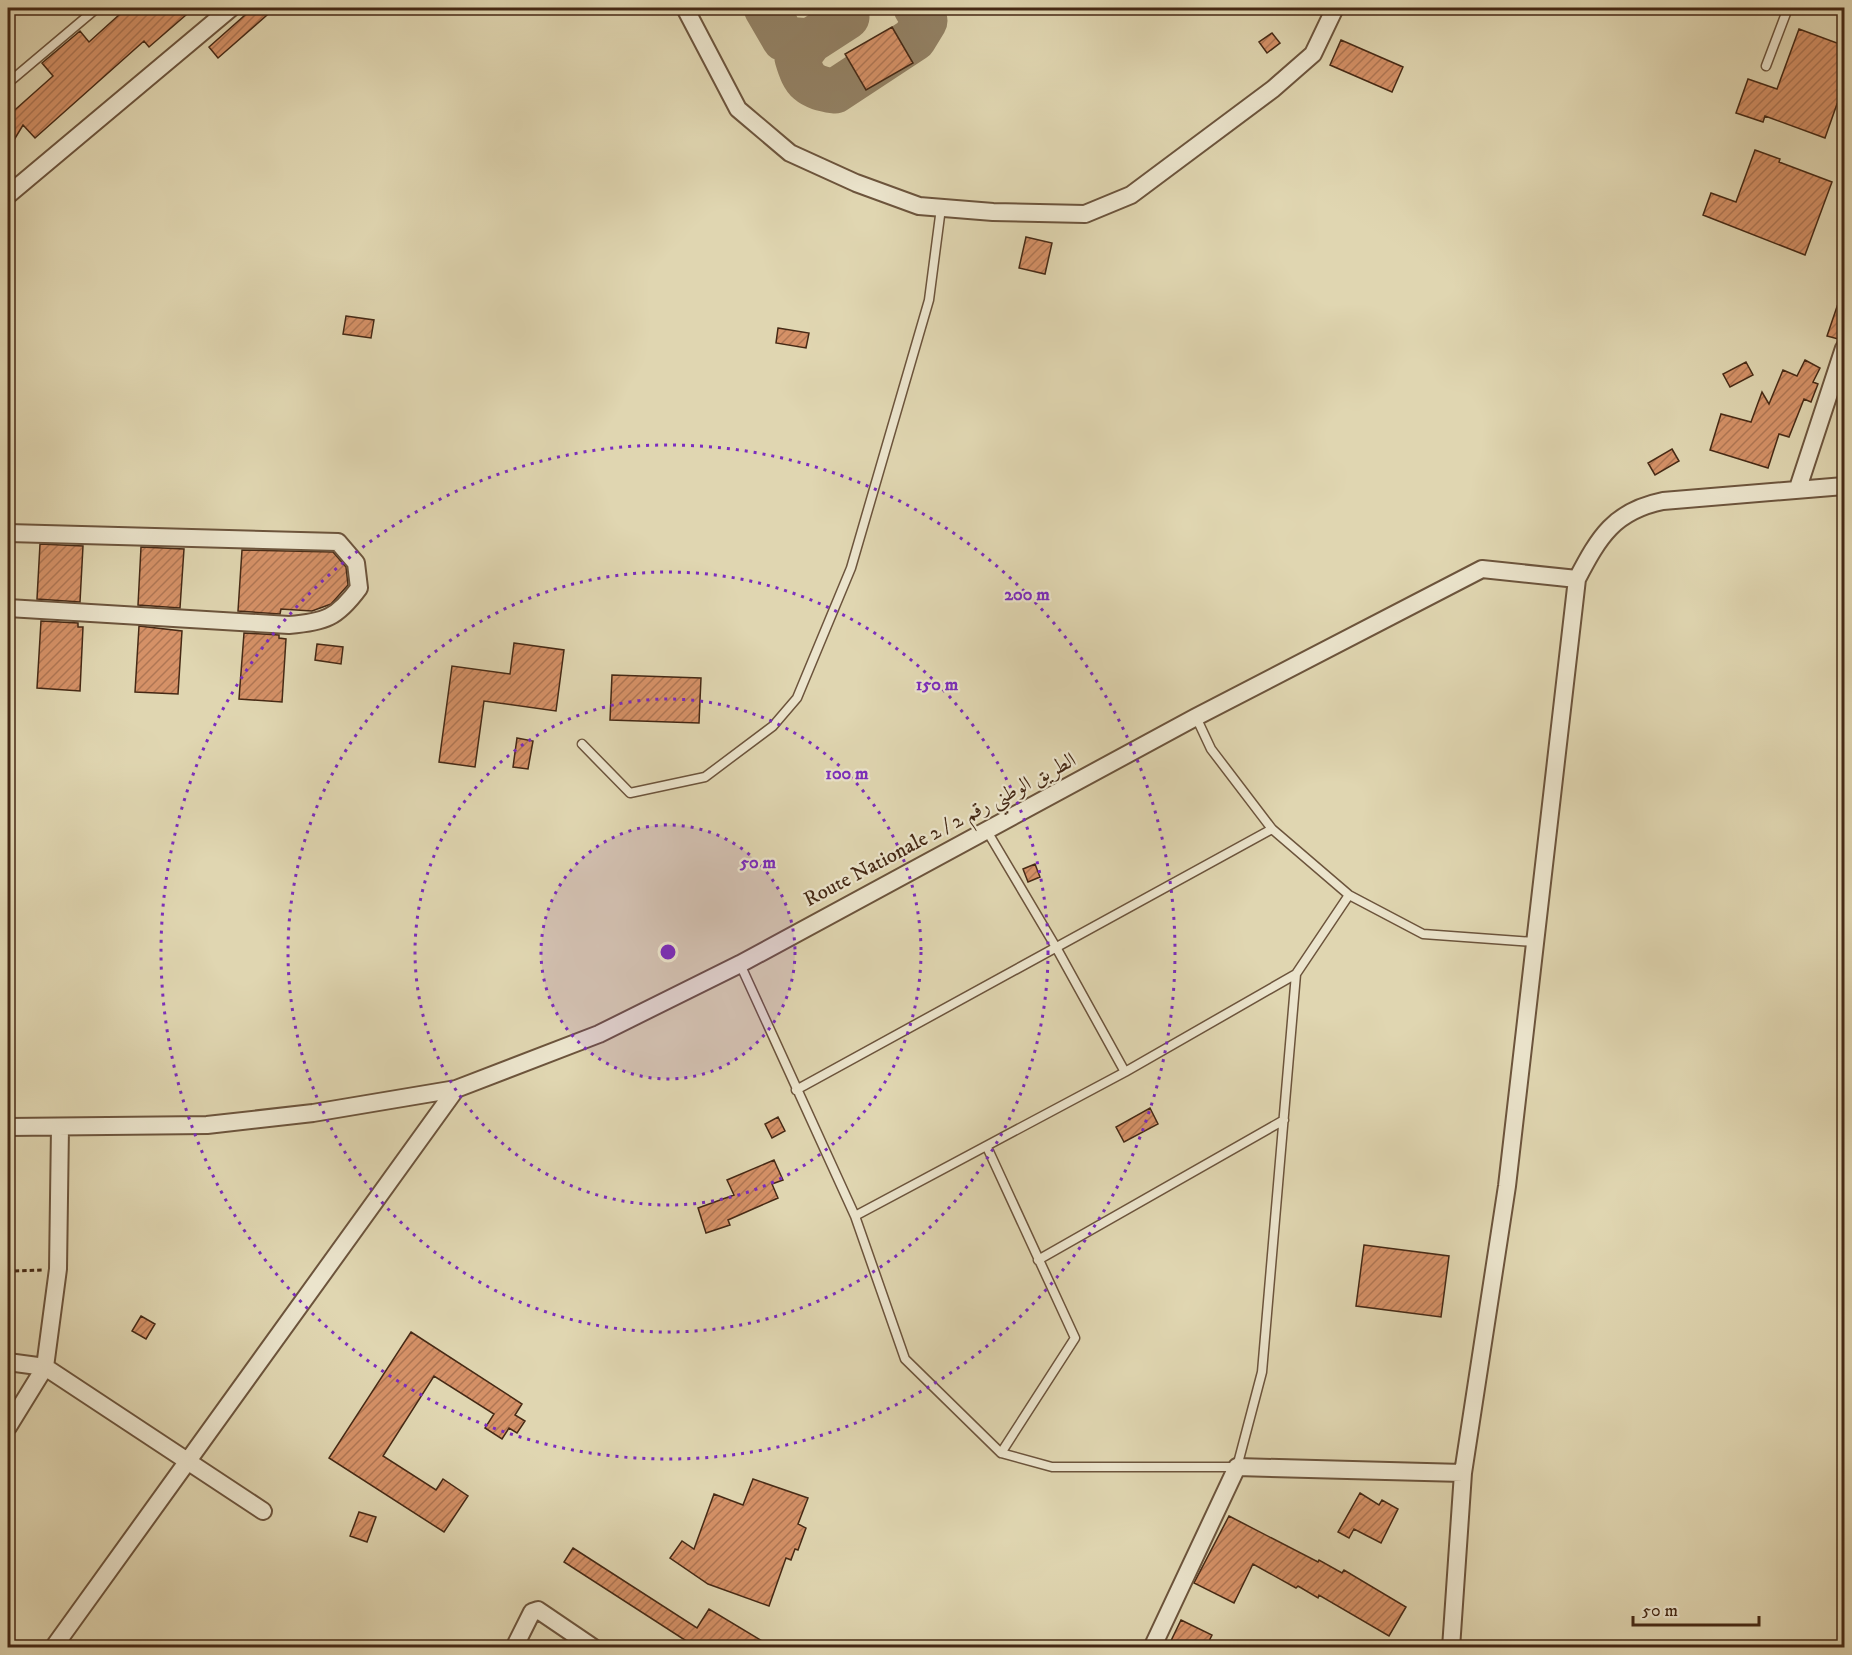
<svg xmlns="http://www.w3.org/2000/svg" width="1852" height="1655" viewBox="0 0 1852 1655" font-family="'IM FELL DW Pica',Amiri,serif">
  <defs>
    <pattern id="building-hatch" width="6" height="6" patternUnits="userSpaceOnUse" patternTransform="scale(1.5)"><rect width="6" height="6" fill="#d59167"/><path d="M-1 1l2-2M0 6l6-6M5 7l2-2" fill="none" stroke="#af7654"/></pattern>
  </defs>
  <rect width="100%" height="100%" fill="#e0d6b1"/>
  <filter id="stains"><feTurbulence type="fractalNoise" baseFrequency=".00333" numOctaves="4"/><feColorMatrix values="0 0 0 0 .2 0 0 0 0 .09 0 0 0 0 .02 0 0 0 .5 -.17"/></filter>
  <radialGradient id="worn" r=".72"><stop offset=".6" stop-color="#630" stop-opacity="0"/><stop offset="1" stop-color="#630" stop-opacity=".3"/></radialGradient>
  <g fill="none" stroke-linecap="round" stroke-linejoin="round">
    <!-- taxiway -->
    <path stroke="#928063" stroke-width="45" d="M766 8 784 39 810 41 847 17
      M810 41 797 58C804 82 809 87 835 91L914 39 925 21 916 8"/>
  </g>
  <!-- building -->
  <path fill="url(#building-hatch)" stroke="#452915" stroke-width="1.5" d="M115 8H194L149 47 144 41 35 138 23 125 8 150V116L53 76 42 63 80 31 89 42 120 14Z
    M253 8H275L218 58 209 47Z
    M892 27 913 63 866 90 845 54Z
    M1799 29 1845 46V107L1837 104 1825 138 1765 116 1763 122 1736 113 1748 79 1777 89Z
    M1272 33 1280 43 1267 53 1259 42Z
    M1341 40 1403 67 1392 92 1330 65Z
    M1755 150 1780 159 1779 162 1832 182 1805 255 1703 215 1711 193 1736 202Z
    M1026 237 1052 243 1045 274 1019 268Z
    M1842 292 1845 293V329L1838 339 1827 336Z
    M346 316 374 320 371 338 343 334Z
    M778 328 809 333 806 348 776 343Z
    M1805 360 1820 368 1813 382 1818 384 1811 402 1804 399 1789 437 1779 434 1768 468 1710 450 1721 414 1751 422 1762 392 1769 404 1783 370 1797 376Z
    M1746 362 1753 375 1730 387 1723 374Z
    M1672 449 1679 461 1655 475 1648 463Z
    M40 544 83 546 80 602 37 599Z
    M141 547 184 549 180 608 138 605Z
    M242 550 333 552 346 567 348 585 331 604 312 611 281 609 280 614 238 611Z
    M41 621 78 623V627H83L80 691 37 688Z
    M139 626 182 631 178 694 135 692Z
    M244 633 279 635V638L286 639 282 702 239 699Z
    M514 643 564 650 556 711 484 701 475 767 439 762 452 666 510 674Z
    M317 644 343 647 341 664 315 660Z
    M612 675 701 678 699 723 610 720Z
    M517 738 533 741 528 769 513 767Z
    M1035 864 1040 877 1028 882 1023 869Z
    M1150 1108 1158 1124 1124 1142 1116 1127Z
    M778 1117 785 1131 772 1138 765 1124Z
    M774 1160 783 1180 772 1184 778 1198 728 1220 730 1225 706 1233 698 1208 734 1195 727 1180Z
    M1364 1245 1449 1256 1441 1317 1356 1306Z
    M141 1316 155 1324 146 1339 132 1331Z
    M411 1332 522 1404 515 1415 525 1421 517 1433 509 1428 502 1439 485 1428 494 1414 434 1376 383 1456 436 1490 443 1479 468 1496 444 1532 329 1458Z
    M753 1479 808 1498 798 1524 806 1528 798 1550 795 1549 791 1560 786 1558 769 1606 708 1584 670 1558 682 1541 694 1549 714 1494 743 1505Z
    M1360 1493 1379 1505 1382 1500 1398 1509 1381 1543 1354 1529 1349 1538 1338 1532Z
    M359 1512 376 1517 367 1542 350 1536Z
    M1229 1516 1318 1562 1319 1560 1342 1573 1344 1570 1406 1607 1389 1636 1319 1595 1318 1598 1298 1586 1296 1588 1253 1564 1234 1603 1194 1583Z
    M573 1548 697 1628 709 1609 772 1647H685L688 1642 564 1562Z
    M1181 1620 1212 1635 1206 1647H1168Z"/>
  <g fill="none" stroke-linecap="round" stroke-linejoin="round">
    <!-- service casing -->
    <g stroke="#6c543c" stroke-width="11">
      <path id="service" d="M1259 9 1269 8
        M1766 66 1788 8
        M8 83 97 8
        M1196 717 1211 749 1272 829 1349 895 1423 934 1534 942
        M582 744 630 793 705 777 773 726 797 698 851 568 929 300 941 208
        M987 831 1057 949 1125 1072
        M740 964 855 1216 905 1359 1001 1453 1052 1467H1237L1262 1372 1296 974
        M796 1090 1272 829
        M987 1147 1075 1338 1001 1453
        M855 1216 1125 1072 1296 974 1349 895
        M1038 1260 1284 1120"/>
    </g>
    <!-- minor casing -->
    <g stroke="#6c543c" stroke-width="20">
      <path id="minor" d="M685 8 738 109 790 153 856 183 919 206 993 212 1085 214 1131 195 1273 89 1313 54 1335 8
        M8 195 231 8
        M1798 488 1844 348
        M8 533 338 542 356 563 359 588C337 618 325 622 289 625L8 608
        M8 1127 207 1125 313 1113 456 1089 599 1034 740 964 1196 717 1482 569 1577 579
        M8 1362 45 1367 263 1511
        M8 1427 45 1367 58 1269 60 1127
        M53 1648 456 1089
        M514 1648 532 1612 538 1610 594 1648
        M1152 1648 1237 1467 1463 1473
        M1451 1648 1463 1473 1507 1186 1577 579C1599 537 1614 511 1663 501L1844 486"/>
    </g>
    <!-- path -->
    <path stroke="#452915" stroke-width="3" stroke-dasharray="4.5 3" stroke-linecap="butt" d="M8 1268 13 1271 42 1270"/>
    <!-- service -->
    <use href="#service" stroke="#ebe4cc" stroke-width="8"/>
    <!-- minor -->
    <use href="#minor" stroke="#ebe4cc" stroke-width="16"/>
  </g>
  <!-- distance rings -->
  <circle cx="668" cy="952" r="127" fill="#7b2cbf" fill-opacity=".12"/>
  <g fill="none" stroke="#7b2cbf" stroke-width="3" stroke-dasharray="3 6">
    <circle cx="668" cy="952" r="127"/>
    <circle cx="668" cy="952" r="253"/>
    <circle cx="668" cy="952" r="380"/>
    <circle cx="668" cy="952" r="507"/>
  </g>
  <g text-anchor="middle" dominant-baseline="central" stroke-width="4.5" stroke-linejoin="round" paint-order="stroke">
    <!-- street labels -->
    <g font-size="21" fill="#452915" stroke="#ebe4cc">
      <text transform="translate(940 830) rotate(-28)">Route Nationale 2 / الطريق الوطني رقم 2</text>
    </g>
  </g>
  <circle cx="668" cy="952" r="9" fill="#7b2cbf" stroke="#ebe4cc" stroke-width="3"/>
  <g font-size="18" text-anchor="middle" font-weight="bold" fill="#7b2cbf" stroke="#ebe4cc" stroke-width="4.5" stroke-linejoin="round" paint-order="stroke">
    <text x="1027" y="600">200 m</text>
    <text x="937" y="690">150 m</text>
    <text x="847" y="779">100 m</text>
    <text x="758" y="868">50 m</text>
  </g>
  <!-- margin -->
  <rect width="1852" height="1655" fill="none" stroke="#e0d6b1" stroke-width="30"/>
  <rect x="9" y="9" width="1834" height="1637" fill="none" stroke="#452915" stroke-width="3"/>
  <rect x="15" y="15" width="1822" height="1625" fill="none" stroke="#452915" stroke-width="1.5"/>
  <!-- scale -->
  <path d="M1633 1616v9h126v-9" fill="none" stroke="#452915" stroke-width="3"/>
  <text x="1642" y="1616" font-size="18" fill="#452915" stroke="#ebe4cc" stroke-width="4.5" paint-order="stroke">50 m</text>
  <rect width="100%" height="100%" filter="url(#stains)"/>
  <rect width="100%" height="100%" fill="url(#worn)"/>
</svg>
